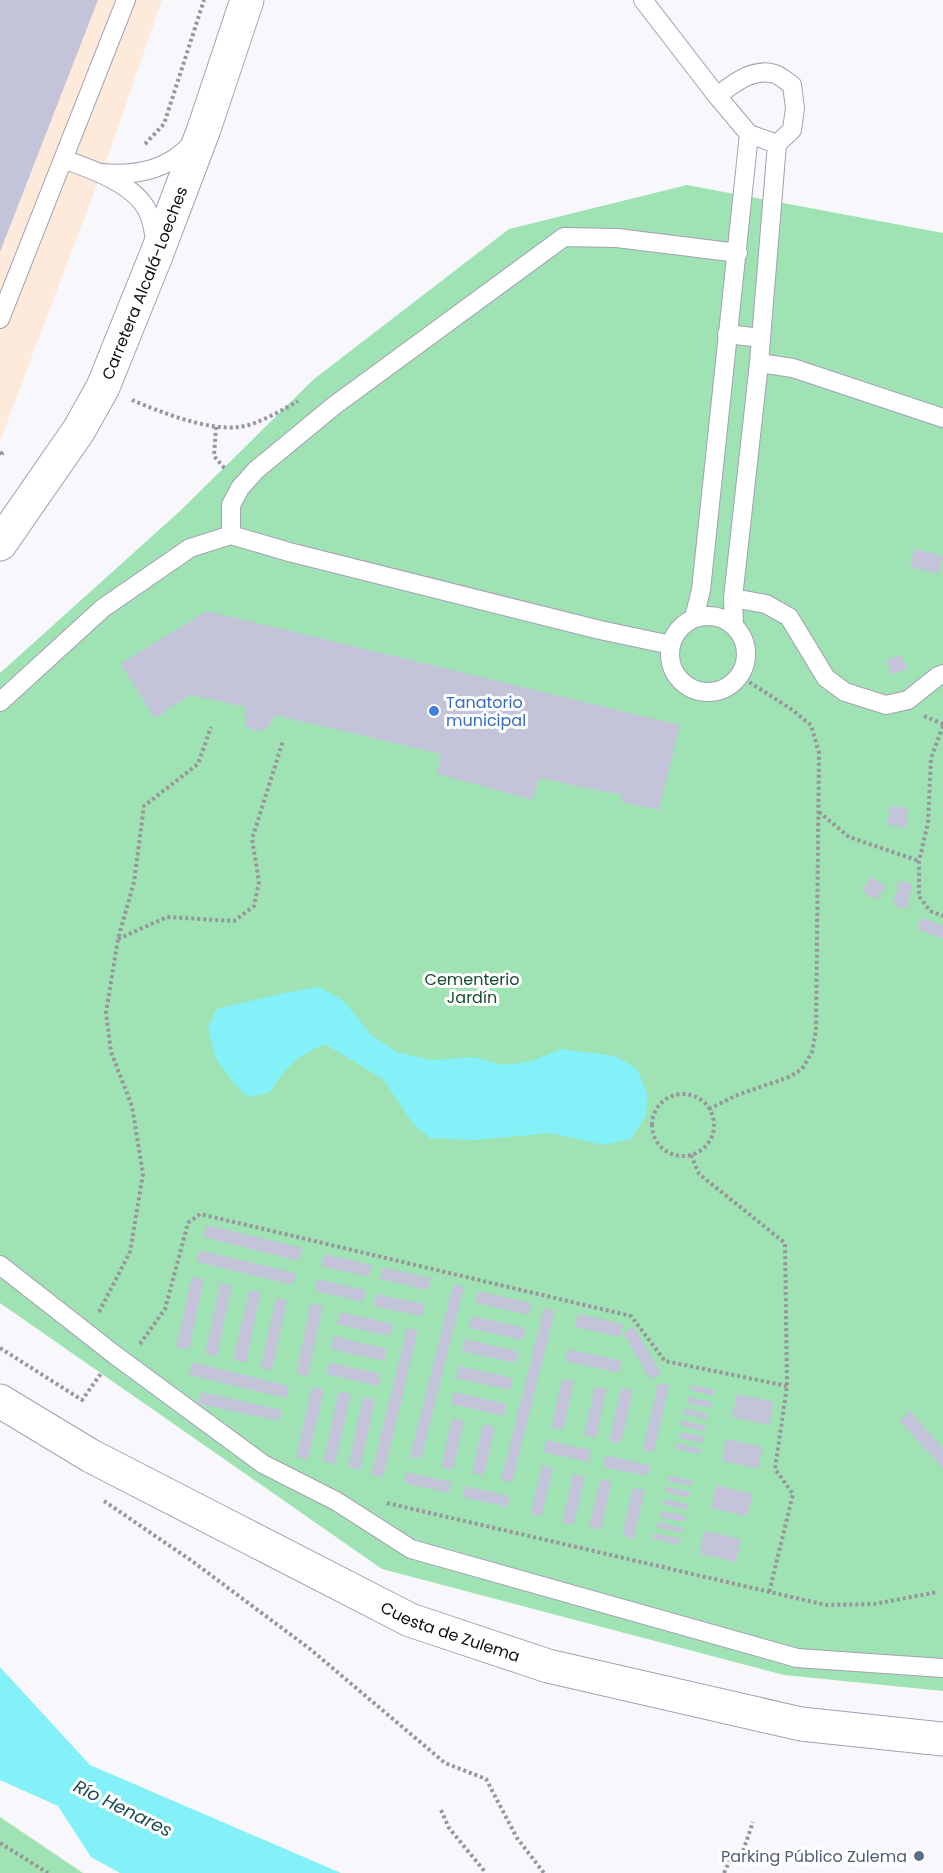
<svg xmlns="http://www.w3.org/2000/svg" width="943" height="1873" viewBox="0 0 943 1873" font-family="Poppins,sans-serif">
  <rect width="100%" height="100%" fill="#f8f7fc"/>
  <!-- industrial -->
  <path fill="#feeadb" d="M0 0H162L110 150 0 441Z"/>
  <!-- green -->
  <path fill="#9fe2b4" d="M687 185 943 233V1691L784 1675 382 1569 0 1303V673L180 511 314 379 509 229Z
    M0 1817 83 1873H0Z"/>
  <!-- water -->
  <path fill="#84f0f7" d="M319 987 343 1000 371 1035 397 1052 432 1060 473 1057 504 1065 532 1061 561 1049 615 1056 637 1069 647 1093 646 1115 631 1139 603 1145 551 1133 475 1140 430 1138 414 1125 383 1079 325 1044C295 1057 288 1066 269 1093L248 1097 234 1083 216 1059 208 1029 216 1009 289 992Z
    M0 1667 90 1765 341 1873H120L91 1857 58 1806 0 1780Z"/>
  <!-- building -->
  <path fill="#c3c4d9" d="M0 0H98L0 252Z
    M914 549 943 556 939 574 910 567Z
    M207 611 680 725 659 810 621 802V795L539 778 533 800 437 774 441 754 275 715 267 729 255 731 246 726V707L190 695 155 718 120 664Z
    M901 655 907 669 891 675 886 660Z
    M890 806 908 808 906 828 887 825Z
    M871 877 886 886 876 900 862 891Z
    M899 881 912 884 907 909 893 905Z
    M921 917 943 926V939L917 929Z
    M206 1225 303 1248 299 1261 203 1237Z
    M199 1250 296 1273 293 1285 197 1262Z
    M324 1254 372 1265 369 1277 321 1266Z
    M382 1267 431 1278 428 1290 380 1279Z
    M192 1277 204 1279 189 1350 176 1347Z
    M317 1279 366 1290 364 1302 315 1291Z
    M220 1283 232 1286 217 1356 205 1354Z
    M453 1285 464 1287 421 1459 410 1457Z
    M249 1290 261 1292 246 1363 233 1360Z
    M478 1291 531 1303 529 1315 475 1303Z
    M376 1294 424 1304 422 1316 373 1306Z
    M276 1298 287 1301 272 1371 260 1368Z
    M311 1303 323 1306 308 1376 296 1374Z
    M544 1308 555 1311 512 1483 501 1480Z
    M340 1312 393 1324 390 1336 337 1324Z
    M578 1314 623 1324 620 1337 575 1327Z
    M472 1316 526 1328 523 1340 469 1328Z
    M634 1327 661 1373 651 1380 623 1333Z
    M407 1328 418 1331 383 1477 371 1475Z
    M334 1336 387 1349 384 1361 331 1349Z
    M464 1339 518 1351 516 1363 462 1351Z
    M568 1349 622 1361 619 1373 565 1361Z
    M192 1362 289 1386 286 1398 189 1375Z
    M329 1362 381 1374 379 1386 326 1374Z
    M459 1366 512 1378 510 1390 456 1378Z
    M562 1379 574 1381 563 1430 551 1428Z
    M658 1383 669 1385 654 1452 643 1450Z
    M691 1385 715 1390 713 1396 690 1390Z
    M595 1386 607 1389 596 1438 584 1435Z
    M312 1387 324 1390 308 1460 296 1457Z
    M621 1388 633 1391 621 1443 609 1441Z
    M339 1391 351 1394 335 1464 323 1461Z
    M201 1392 282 1410 279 1421 198 1404Z
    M454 1392 507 1404 504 1416 451 1404Z
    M737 1394 774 1402 769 1425 732 1417Z
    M363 1397 375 1400 360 1470 348 1467Z
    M688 1397 712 1402 711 1408 687 1403Z
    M685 1408 709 1414 708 1420 684 1414Z
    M910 1411 943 1448V1469L900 1421Z
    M452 1418 464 1421 453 1470 441 1467Z
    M682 1420 706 1426 705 1431 681 1426Z
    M483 1424 495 1427 484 1476 472 1473Z
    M680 1432 704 1437 703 1443 679 1438Z
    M726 1439 763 1447 758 1469 722 1461Z
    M546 1440 591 1450 589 1462 544 1452Z
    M677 1443 701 1449 700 1454 676 1449Z
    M605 1455 650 1465 648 1476 603 1467Z
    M542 1465 553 1468 542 1516 531 1514Z
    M406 1472 451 1482 449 1493 404 1483Z
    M573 1474 585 1476 574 1525 562 1522Z
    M669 1475 693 1481 692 1486 668 1481Z
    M600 1479 612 1481 601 1530 589 1528Z
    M716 1485 753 1494 747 1516 711 1508Z
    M465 1486 510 1496 507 1507 463 1497Z
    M666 1487 690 1492 689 1498 665 1492Z
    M633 1488 645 1490 634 1539 622 1536Z
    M664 1499 687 1504 686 1510 662 1504Z
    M661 1511 686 1516 684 1522 660 1517Z
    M658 1522 684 1528 682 1533 656 1527Z
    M704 1531 741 1539 736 1562 700 1554Z
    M654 1533 681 1539 679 1545 653 1539Z"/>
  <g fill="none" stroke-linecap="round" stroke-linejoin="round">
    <!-- service casing -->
    <g stroke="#a3a0b4" stroke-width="20">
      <path id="service" d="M643 0 717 96 749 134 777 144
        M717 96C733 84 753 67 775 74 781 76 787 82 792 85L795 108 792 130 777 144 759 363 733 598 734 625
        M63 159C91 169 140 185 150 217 153 225 154 235 156 244
        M102 173C137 176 169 170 193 142
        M0 319 126 0
        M727 334 761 338
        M759 363 793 368 943 418
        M231 535V505L240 488 256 470 335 405 564 237 617 238 738 253
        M733 598 766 604 789 617 826 678 845 692 886 705 908 700 938 676 943 674
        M670 654a38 38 0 1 1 76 0a38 38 0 1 1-76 0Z
        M694 618 701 590 749 134
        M0 702 103 608 190 548 231 535 289 552 600 630 671 645
        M0 1265 115 1355 263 1464 336 1501 411 1549 797 1658 943 1668"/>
    </g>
    <!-- minor casing -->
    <g stroke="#a3a0b4" stroke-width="35">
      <g id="minor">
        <path id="s1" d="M0 1401 91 1456 410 1620 548 1666 801 1724 943 1739"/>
      </g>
    </g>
    <!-- secondary casing -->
    <g stroke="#a3a0b4" stroke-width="35">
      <g id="secondary">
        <path id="s2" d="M0 544 79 430 103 387 157 253 204 129 247 0"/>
      </g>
    </g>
    <!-- path -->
    <path stroke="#98969c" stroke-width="4" stroke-dasharray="3 3" stroke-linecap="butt" d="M145 144 164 124 204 0
      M132 400C160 412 208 431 239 427 257 425 282 410 298 401
      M216 427 214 456 226 470
      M0 452 2 454 0 456
      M924 716 943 724
      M943 726 931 758 928 823 919 861V896L930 911 943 916
      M819 812 849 837 919 861
      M118 939 167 917 234 921 254 906 259 882 252 839 283 741
      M652 1125a31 31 0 1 1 62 0a31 31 0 1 1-62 0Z
      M709 1109 735 1096 789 1077 802 1069 812 1052 816 1030 819 753 811 725 791 709 740 676
      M691 1155 699 1174 785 1243 787 1386 775 1469 793 1494 769 1593
      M99 1312 130 1252 143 1174 132 1106 111 1052 106 1013 118 939 134 882 144 806 198 764 211 727
      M140 1344 165 1309 188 1223 200 1214 631 1316 665 1361 787 1386
      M0 1348 82 1400 102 1372
      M104 1501 192 1561 310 1649 445 1763 486 1779 517 1838 544 1873
      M387 1503 826 1605 874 1604 938 1592
      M441 1810 449 1828 486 1873
      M0 1843 48 1873
      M724 1873 729 1862 743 1851 753 1822"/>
    <!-- service -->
    <use href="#service" stroke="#fff" stroke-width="18"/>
    <!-- minor -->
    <use href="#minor" stroke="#fff" stroke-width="33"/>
    <!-- secondary -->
    <use href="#secondary" stroke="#fff" stroke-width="33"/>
  </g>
  <!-- markers -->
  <circle fill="#3f7fe0" stroke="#fff" stroke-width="2" cx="434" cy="711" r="6"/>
  <circle fill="#5c6f8a" stroke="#fff" stroke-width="2" cx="919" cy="1856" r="6"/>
  <g text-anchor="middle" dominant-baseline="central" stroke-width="6" stroke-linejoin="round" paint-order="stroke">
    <!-- street labels -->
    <g font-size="16" fill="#0f0d14" stroke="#fff">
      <text stroke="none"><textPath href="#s2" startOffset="300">Carretera Alcalá-Loeches</textPath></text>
      <text stroke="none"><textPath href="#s1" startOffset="507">Cuesta de Zulema</textPath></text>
    </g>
    <!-- shop labels -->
    <g font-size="16" fill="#366cbe" stroke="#fff" text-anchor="start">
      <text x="446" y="702">Tanatorio<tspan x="446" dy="18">municipal</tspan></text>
    </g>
    <!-- park labels -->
    <g font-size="16" fill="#174d2d" stroke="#fff">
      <text x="472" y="979">Cementerio<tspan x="472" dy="18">Jardín</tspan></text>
    </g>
    <!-- service labels -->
    <g font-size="16" fill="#4e5e75" stroke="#fff" text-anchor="end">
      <text x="907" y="1856">Parking Público Zulema</text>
    </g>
    <!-- water labels -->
    <g font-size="18" font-style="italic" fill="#1d4d51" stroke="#fff">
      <text transform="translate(123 1808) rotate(26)">Río Henares</text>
    </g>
  </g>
</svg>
